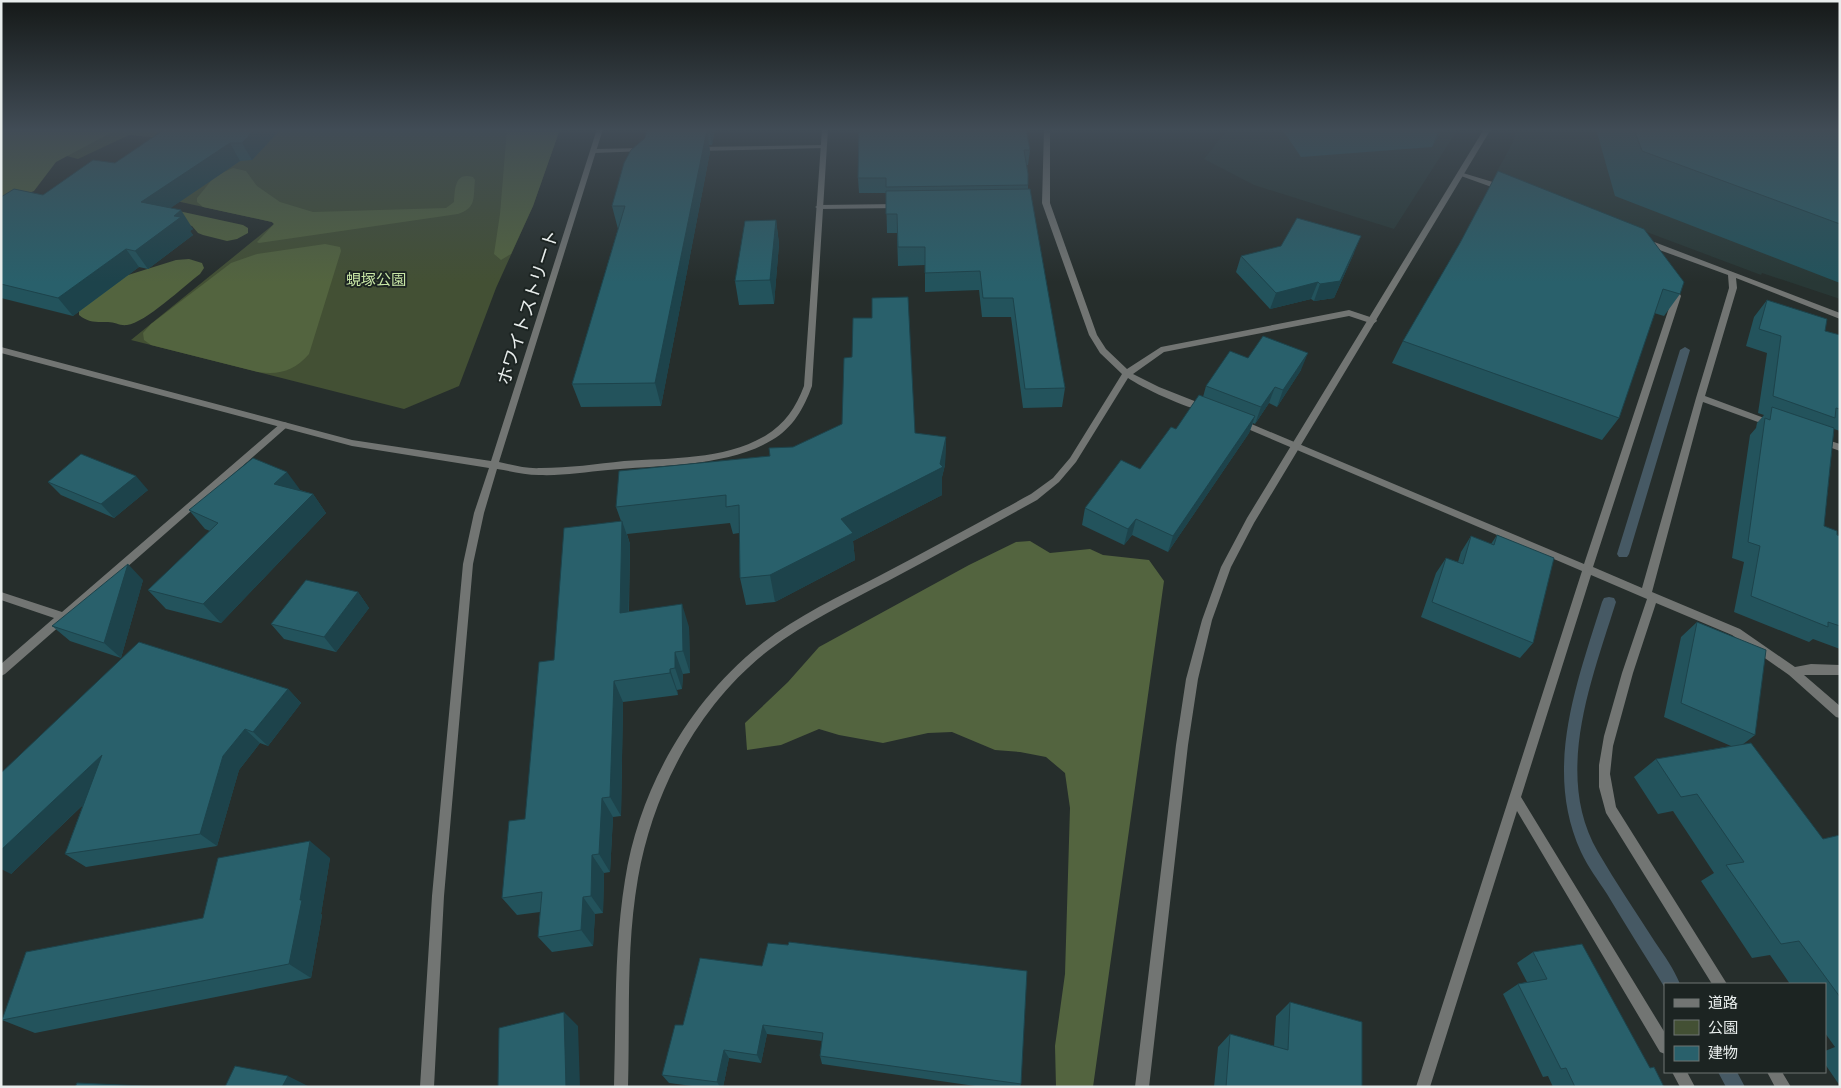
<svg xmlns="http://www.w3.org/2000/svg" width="1841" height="1088" viewBox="0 0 1841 1088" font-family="Manrope,'Noto Sans JP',sans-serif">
  <rect width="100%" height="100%" fill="#262e2c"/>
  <!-- built -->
  <path fill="#283836" d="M1228 129H1458L1394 229 1254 185 1204 159Z
    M1517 129H1808L1840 158V299L1762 273 1761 275 1495 175 1513 142Z"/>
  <!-- green -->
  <path fill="#435034" d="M1 129H560L533 206 496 288 459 386 404 409 131 340 274 224 272 222 167 199 235 145 129 135 78 159 52 152Z"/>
  <!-- forest -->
  <path fill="#53643f" d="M1 129H118L56 162 34 191 1 204Z
    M507 129H560L533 206 511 254 501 260 494 254 500 214Z
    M233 168 246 171 257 186 280 202 313 212 446 208 454 202C455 188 455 172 473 177L475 180C473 197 477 208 458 214L259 243 257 242 274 224 272 222 203 207 197 202V198L215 176Z
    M151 205 243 225 248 228V233L237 239 227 241 203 235 198 233 192 226 171 221Z
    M325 244 340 247 341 251 309 354C294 371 280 375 258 372L151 345 144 340 143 333 151 324 231 263 257 254Z
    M189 259 202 263 204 268 200 274C184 286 145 323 127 325 120 326 115 322 108 322 96 322 89 323 79 315V308L125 276 176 260Z
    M1030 541 1050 553 1090 549 1103 555 1149 560 1164 581 1093 1087H1056L1055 1046 1065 974 1070 808 1065 773 1046 757 1020 752 995 750 952 732 928 733 883 743 839 735 819 729 781 745 747 750 745 723 788 682 819 647 969 565 1016 542Z"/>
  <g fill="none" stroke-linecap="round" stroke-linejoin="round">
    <!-- stream -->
    <path fill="#465964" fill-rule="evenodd" d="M1685 347 1690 350 1629 554 1627 557H1619L1617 554 1680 350Z
      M1609 597 1614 598 1616 602C1592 679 1553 775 1598 852 1616 883 1636 912 1655 942 1664 955 1674 969 1680 984H1665V988C1646 957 1626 926 1607 894 1598 880 1588 867 1581 852 1543 769 1577 683 1602 602L1604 598Z
      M1718 1072H1737L1745 1087H1726Z"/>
    <!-- minor -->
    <path fill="#727573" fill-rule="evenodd" d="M1044 129H1050V203L1097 335 1106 349 1127 369 1161 347 1349 310 1376 319 1377 321 1373 324 1349 316 1164 352 1133 374 1159 387 1207 406 1208 408 1207 410C1194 413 1141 387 1128 378L1076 462 1059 482 1037 500C988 527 938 554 888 581 848 602 806 622 769 650 699 704 653 791 638 878 626 947 630 1017 628 1087H614C616 1018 614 948 625 880 639 790 688 703 759 646 795 617 838 597 879 576 930 549 980 522 1031 494L1053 478 1070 458 1122 374 1100 353 1089 335 1042 203Z
      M823 145 826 147 825 148 697 151 694 149 697 147Z
      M643 148 645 149V151L594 153 591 151 594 149Z
      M1463 173 1506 186 1507 188 1500 190 1461 176 1459 175Z
      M898 204 902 206 901 208 819 209 815 207 819 205Z
      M1643 240H1649L1840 313V319L1736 278 1737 288 1705 396 1775 422 1777 424 1772 427 1769 426 1703 402 1652 592 1740 629 1795 667 1811 664 1840 665V675H1804L1840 706V718L1836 717 1789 675 1732 635 1656 603 1633 673 1613 746 1610 774 1616 807 1727 984H1712L1606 813 1599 787V765L1604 736 1622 673 1647 599 1591 575 1521 797 1665 1033V1054L1660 1052 1517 811 1430 1087H1416L1582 571 1236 424 1234 422 1239 419 1242 420 1584 564 1673 296 1669 289 1673 287H1676L1681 296 1593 567 1642 588 1696 398 1729 288 1728 275 1643 244Z
      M284 422 287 423 289 425 287 427 5 674 1 676V664L54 618 1 600V592L62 612 281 423Z
      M1821 438 1840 444V451L1818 443 1816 441 1818 439Z
      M1672 1072H1687L1695 1087H1680Z
      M1767 1072H1782L1791 1087H1775Z"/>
    <!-- tertiary -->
    <path fill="#727573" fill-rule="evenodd" d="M597 129H603L499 462C513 465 527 469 541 468 569 468 597 464 624 461 671 458 724 460 765 436 785 424 796 407 804 386L822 129H828L812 386C804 408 793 428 772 440 728 467 658 465 608 470 585 472 562 476 539 475 525 475 511 471 497 469L484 513 473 564 444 896 434 1087H420L432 896 463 564 474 513 489 468 352 446 1 353V347L352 440 491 461Z
      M1484 129H1491L1254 523 1231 567 1212 620 1198 679 1188 745 1149 1087H1135L1176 745 1186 679 1202 620 1221 567 1247 518Z"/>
  </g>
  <!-- wall -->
  <path fill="#23535c" d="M200 129H281L252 160 240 161 170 208 193 229 190 231 193 235 148 269 139 267 73 316 1 298V197L43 195 115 163Z
    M651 129H715L712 145H709L710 152 661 406 581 407 572 384 618 229 612 206 645 138 651 131Z
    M859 129 1030 150 1028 165H1027L1028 174V189L1065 388 1062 407 1023 408 1011 317H982L979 290 925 292V265L898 266 897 233H887L886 193H859L858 178Z
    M1282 129H1442L1432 147 1301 157Z
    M1596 129H1840V283L1615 196Z
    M1498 171 1680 294 1664 316 1654 313 1619 418 1602 440 1392 363 1403 341 1460 243Z
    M776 220 779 244 774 304 739 305 735 281Z
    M1354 253 1334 298 1314 301 1311 299 1270 309 1236 272 1241 256Z
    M1767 300 1825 331 1840 335V431L1834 429 1824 526 1840 536V649L1813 639 1809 642 1734 612 1744 562 1732 558 1750 435 1756 428 1757 423 1764 415 1758 413 1767 353 1746 346 1754 317Z
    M1248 358 1301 370 1277 407 1269 403 1255 424 1253 423 1249 433 1168 552 1132 535 1124 545 1082 525 1085 508 1140 469 1176 429 1203 397 1206 386Z
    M915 433 946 437 945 465 942 477V495L853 541 855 560 775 602 746 605 740 578 739 533 733 534 730 523 627 534 630 544 629 612 689 627 690 673 683 674 682 689 677 690 678 695 623 702 621 816 613 817 610 872 604 873 603 913 595 914 593 946 552 952 538 937 540 912 517 915 502 898 525 819 554 660 621 521 616 507 770 456 793 447Z
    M48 482 148 490 114 518 61 495Z
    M300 490 313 494 326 513 221 623 166 609 148 590 210 531 205 529 189 510Z
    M1497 535 1533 643 1520 658 1421 617 1436 573 1446 558 1458 562 1461 552 1471 536 1491 544Z
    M143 580 121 658 70 641 52 626Z
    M358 592 369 608 336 652 284 639 271 624Z
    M1697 622 1755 735 1742 745 1823 839 1840 835V1086L1825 1064V1051L1835 1047 1825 1033V984H1790L1770 955 1752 958 1701 881 1714 873 1673 811 1658 814 1634 777 1656 759 1731 746 1664 717 1681 637Z
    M288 689 301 703 268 746 260 743 239 770 217 846 86 867 65 854 83 805 11 874 1 773Z
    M330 858 321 914 322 915 311 978 35 1033 2 1020 203 918Z
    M1533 952 1650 1068 1664 1087H1553L1548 1076 1543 1077 1503 994 1518 984 1527 982 1517 963Z
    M700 958 1021 1084 1020 1087H982L822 1064 820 1056 822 1041 767 1034 761 1063 729 1058 723 1087H700L669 1083 662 1075 683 1025Z
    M1290 1002 1362 1087H1214L1218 1047 1230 1034 1274 1046 1276 1016Z"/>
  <!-- shaded-wall -->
  <path fill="#1d434b" d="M255 129H281L252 160 242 143Z
    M709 129H715L712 145Z
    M1439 129H1442L1432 147Z
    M707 130 710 152 661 406 655 383Z
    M230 143 240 161 153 220 141 202Z
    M181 210 193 229 190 231 193 235 148 269 135 251 174 216Z
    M776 220 779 244 774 304 770 280Z
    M1361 236 1354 253 1334 298 1314 301 1320 284Z
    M126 249 139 267 73 316 58 298Z
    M1318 282 1311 299 1270 309 1276 293Z
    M1308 353 1301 370 1277 407 1283 390Z
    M1275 387 1269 403 1255 424 1261 407Z
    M1255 416 1249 433 1168 552 1173 536Z
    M946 437 945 465 942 477V495L853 541 855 560 775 602 770 575 841 519 940 464Z
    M287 472 301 491 274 484Z
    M136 476 148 490 114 518 101 504Z
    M313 494 326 513 221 623 203 604Z
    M1136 519 1132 535 1124 545 1128 529Z
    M622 521 630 544 628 635 620 613Z
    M128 564 143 580 121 658 104 643Z
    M358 592 369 608 336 652 324 637Z
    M682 604 689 627 690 673 683 651Z
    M675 652 683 674 682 689 675 668Z
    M670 669 677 690 678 695 670 673Z
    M614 681 623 702 621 816 610 797Z
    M288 689 301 703 268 746 253 732Z
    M245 729 260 743 239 770 217 846 200 834 223 756Z
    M102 755 120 769 11 874 1 869V850Z
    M602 798 613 817 610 872 599 854Z
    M310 841 330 858 321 914 322 915 311 978 289 964 300 900Z
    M592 855 604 873 603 913 591 896Z
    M583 897 595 914 593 946 581 930Z
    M564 1012 578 1026 580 1087H566Z
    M763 1025 767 1034 761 1063 757 1055Z
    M724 1050 729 1058 723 1087H720L717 1082Z
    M288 1076 310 1087H282Z"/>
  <!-- building -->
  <path fill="#29606b" stroke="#1d434b" d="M165 129H255L242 143H230L141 202 181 210 174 216 181 217 135 251 126 249 58 298 1 284V197L14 189 43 195 93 160 115 163Z
    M859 129H1026L1030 150H1024L1028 174V185L886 187V178H858Z
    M1634 129H1840V224L1642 151Z
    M707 130 655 383 572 384 625 206H612L624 163 631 150 645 138 647 131Z
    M1498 171 1644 229 1684 282 1680 294 1663 289 1619 418 1403 341 1460 243Z
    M1030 189 1065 388 1025 389 1013 298H983L980 271 925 273V247H898L897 214H886V191Z
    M1297 218 1361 236 1340 281 1320 284 1318 282 1276 293 1241 256 1281 246Z
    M776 220 770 280 735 281 745 221Z
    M908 297 915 433 946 437 940 464 943 467 841 519 853 533 770 575 740 578 739 505 726 507V495L616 507 619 471 770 456 769 448 793 447 842 424 844 358 852 357 853 318H872V298Z
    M1767 300 1827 319 1825 331 1840 335V409L1836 408 1835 418 1773 396 1781 336 1759 329Z
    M1263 336 1308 353 1283 390 1275 387 1261 407 1206 386 1230 351 1248 358Z
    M1199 395 1255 416 1173 536 1136 519 1128 529 1085 508 1121 460 1140 469 1171 427 1176 429Z
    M1772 407 1834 428 1824 526 1837 531V535L1840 536V626L1828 622V627L1751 596 1760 546 1748 542 1765 418 1770 420Z
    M81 454 136 476 101 504 48 482Z
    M253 458 287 472 274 484 313 494 203 604 148 590 218 523 189 510Z
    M622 521 620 613 682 604 683 651 675 652V668L670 669V673L614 681 610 797 602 798 599 854 592 855 591 896 583 897 581 930 538 937 542 892 502 898 509 821 525 819 539 662 554 660 564 528Z
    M1497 535 1554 558 1533 643 1432 602 1446 558 1463 564 1471 536 1494 545Z
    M128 564 104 643 52 626Z
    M306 580 358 592 324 637 271 624Z
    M1697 622 1766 650 1755 735 1681 703Z
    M139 642 288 689 253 732 245 729 223 756 200 834 65 854 102 755 1 850V773Z
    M1751 743 1823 839 1840 835V997L1799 941 1781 944 1726 865 1744 862 1697 794 1681 797 1656 759Z
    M310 841 300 900H302L289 964 2 1020 26 952 203 918 218 858Z
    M789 942 1027 971 1021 1084 820 1056 823 1033 763 1025 757 1055 724 1050 717 1082 662 1075 675 1025H683L700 958 762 966 768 943 788 945Z
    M1582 944 1650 1068 1654 1067 1664 1087H1575L1566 1068 1561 1069 1518 984 1547 979 1533 952Z
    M1290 1002 1362 1022V1087H1226L1230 1034 1288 1050Z
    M564 1012 566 1087H498L499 1028Z
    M235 1066 288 1076 282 1087H225Z
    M77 1083 165 1087H75Z"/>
  <!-- sky -->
  <linearGradient id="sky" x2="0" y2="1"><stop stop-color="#151918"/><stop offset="0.46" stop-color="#414c56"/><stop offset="1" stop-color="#414c56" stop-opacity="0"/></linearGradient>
  <rect width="1841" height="282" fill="url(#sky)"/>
  <g text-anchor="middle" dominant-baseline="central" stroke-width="4" stroke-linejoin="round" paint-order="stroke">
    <!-- far-park labels -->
    <g font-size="15" fill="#c8e6a6" stroke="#1c2422">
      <text x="376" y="279">蜆塚公園</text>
    </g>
    <!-- street labels -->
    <g font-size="18" fill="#e8edec" stroke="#1c2422">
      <text transform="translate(527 307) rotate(-72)">ホワイトストリート</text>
    </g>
  </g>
  <!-- border -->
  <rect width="1841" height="1088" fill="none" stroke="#e8edec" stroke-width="5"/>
  <!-- legend -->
  <rect x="1664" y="983" width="162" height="90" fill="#1c2422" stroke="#6e7473"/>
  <rect x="1674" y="999" width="25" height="8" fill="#727573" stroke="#6e7473"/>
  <text x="1708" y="1008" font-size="15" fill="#e8edec">道路</text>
  <rect x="1674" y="1020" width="25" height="15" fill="#435034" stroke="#6e7473"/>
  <text x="1708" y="1033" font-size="15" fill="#e8edec">公園</text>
  <rect x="1674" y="1046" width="25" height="15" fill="#29606b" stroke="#6e7473"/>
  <text x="1708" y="1058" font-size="15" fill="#e8edec">建物</text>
</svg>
